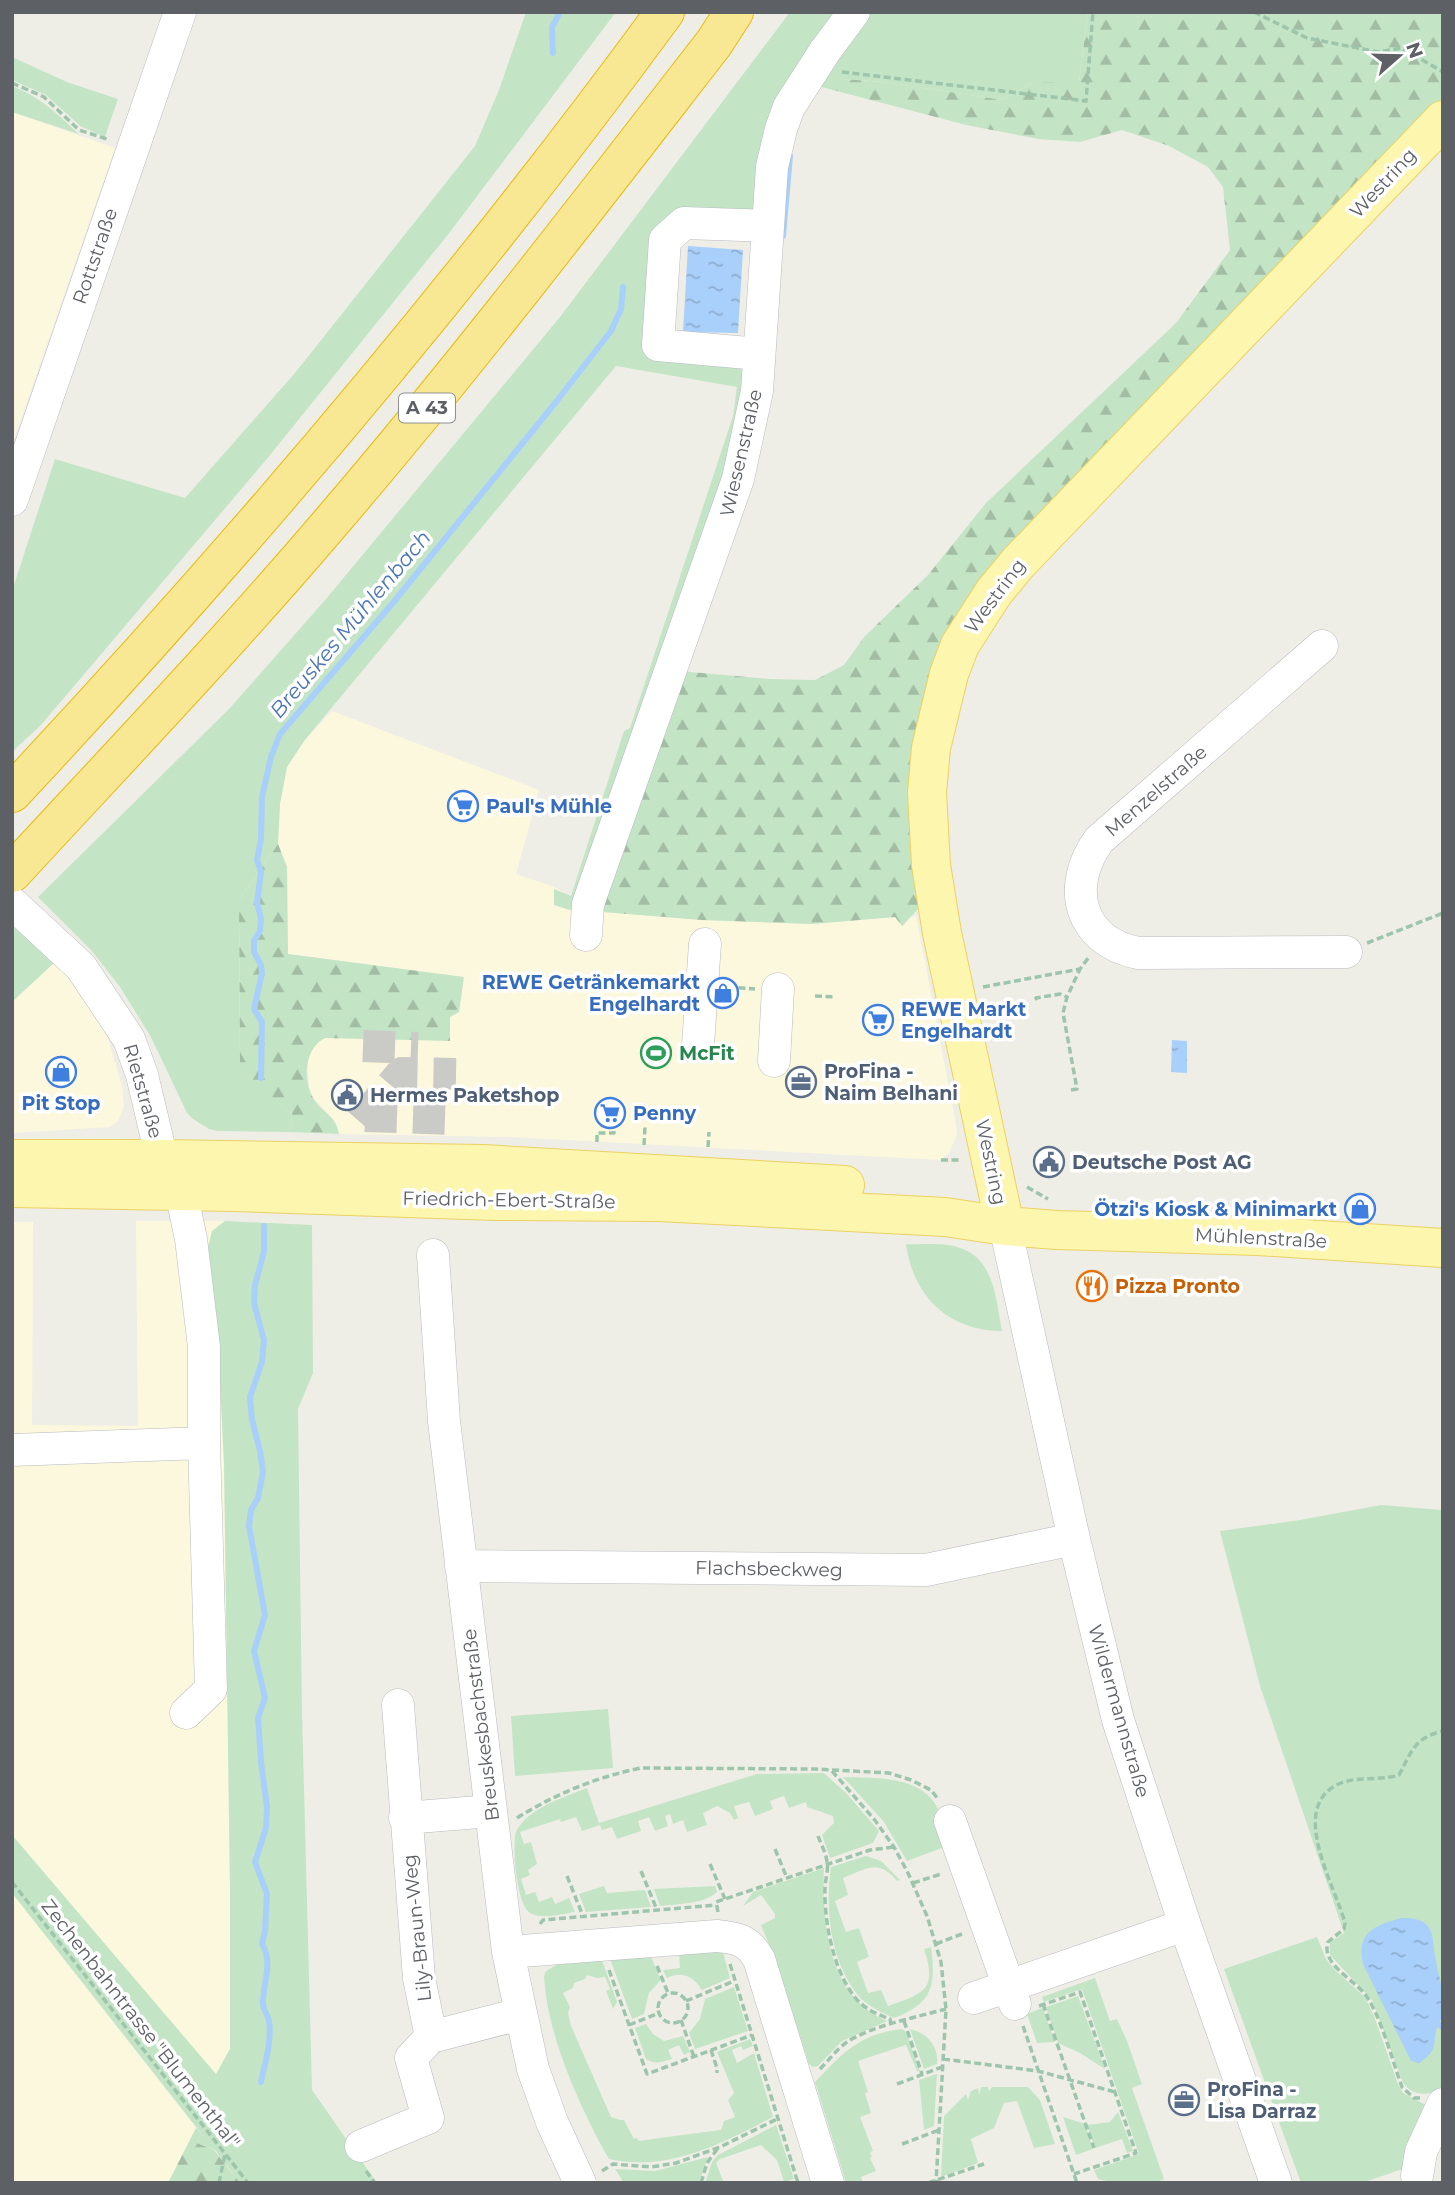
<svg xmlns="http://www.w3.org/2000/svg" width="1455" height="2195" viewBox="0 0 1455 2195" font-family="Montserrat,sans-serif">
  <defs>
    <pattern id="forest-firs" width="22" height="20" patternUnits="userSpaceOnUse" patternTransform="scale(1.75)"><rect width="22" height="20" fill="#c3e5c6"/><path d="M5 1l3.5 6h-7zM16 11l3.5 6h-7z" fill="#a2bda4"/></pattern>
    <pattern id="water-ripples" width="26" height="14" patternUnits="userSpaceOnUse" patternTransform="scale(1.75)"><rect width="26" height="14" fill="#a9d0fb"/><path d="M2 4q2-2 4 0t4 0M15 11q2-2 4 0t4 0" fill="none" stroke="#8daccf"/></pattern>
  </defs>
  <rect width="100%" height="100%" fill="#efeee6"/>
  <!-- commercial -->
  <path fill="#fcf8dd" d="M12 112 115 148 12 445Z
    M332 711 539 790 516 874 555 887 590 911 702 920 812 924 896 917 903 926 911 917 916 916 955 1119 957 1134 949 1153 940 1160 511 1137 339 1134 336 1122 314 1099 309 1088 308 1062 311 1050 316 1042 325 1038 419 1039 450 1017 463 977 288 954 287 867 278 844 280 804 287 767 304 741Z
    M55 962 70 977 106 1032 122 1086 124 1107 118 1121 110 1127 12 1133V1002Z
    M136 1221H225L218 1225 208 1247 217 1319 224 1464 230 1888V2049L216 2075 12 1835V1222H33L32 1425 138 1426Z
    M12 1893 196 2128 168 2183H12Z"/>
  <!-- grass -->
  <path fill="#c3e5c6" d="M526 12H616L450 232 266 460 41 725 12 752V591L55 459 185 498 295 373 475 146 499 90Z
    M790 12H846L801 71 762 217 678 212 649 356 744 365 748 408 576 912 554 905V889L571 896 624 731 630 728 733 416 737 387 616 366 304 741 287 767 280 804 278 844 239 900 240 1069 292 1114 290 1132 218 1131 209 1129 193 1119 187 1113 151 1037 120 987 92 951 38 897 230 708 326 599 560 317Z
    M863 12H1088L1079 82H1033L1002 100 885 82 841 79 821 68Z
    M12 57 67 82 118 99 105 137 80 126 46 95 12 80Z
    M12 86C42 98 56 113 79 134L12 112Z
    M17 927 55 962 12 1002V931Z
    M225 1221 312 1225 313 1373 298 1409 302 1712 312 2090 377 2183H240L215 2150 197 2143 201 2133 12 1893V1835L216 2074 230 2049V1888L224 1464 217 1319 208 1247 212 1231Z
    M906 1244C923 1245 944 1242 960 1248 995 1259 996 1301 1002 1331 948 1331 913 1296 906 1244Z
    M1381 1505 1443 1510V2086L1440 2092C1424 2094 1414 2097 1403 2083L1372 2000 1330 1955V1942L1344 1933 1260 1686 1220 1531 1300 1520Z
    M608 1709 613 1768 515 1776 511 1716Z
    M824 1773 847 1794 879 1831 873 1843 830 1858 822 1835 834 1823 833 1816 807 1807 806 1802 789 1808 784 1796 770 1801 773 1809 755 1816 749 1802 734 1806 738 1818 734 1820 730 1813 717 1806 703 1813 707 1825 687 1832 683 1820 673 1824 670 1814 665 1816 668 1826 655 1831 649 1817 638 1821 641 1831 617 1839 612 1827 602 1830 600 1825 582 1831 576 1817 561 1822 560 1819 520 1832 524 1844 531 1842 537 1864 528 1870 530 1875 521 1879 526 1895 535 1892 539 1902 552 1897 555 1904 569 1898 575 1912C562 1914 545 1919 532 1914 517 1909 513 1853 515 1838 515 1832 518 1828 521 1824 537 1805 565 1797 587 1788L599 1823 757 1774Z
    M843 1777C874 1778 922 1775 938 1809 943 1819 944 1834 947 1846L907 1861 884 1822Z
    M866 1856 881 1861 900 1880 897 1881C878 1858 867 1869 843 1878L848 1895 835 1901 846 1932 859 1928 869 1957 857 1962 868 1993 881 1990 888 2006C923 1993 938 1991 924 1949L931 1947C936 1986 933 2003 894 2018 881 2012 866 2006 857 1994 830 1959 825 1909 831 1867Z
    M824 1868C822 1925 828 1996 887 2021L842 2041 818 2066 813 2067 809 2064 776 1961 761 1925 775 1918V1914L761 1895 743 1906 753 1892Z
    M604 1886 607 1893 645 1890 651 1907 586 1912 579 1894Z
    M715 1886 717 1892C705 1904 677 1904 660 1906L654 1889Z
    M1317 1937 1326 1959 1336 1971 1365 1997 1374 2016 1398 2084 1403 2093 1426 2105 1408 2167 1362 2183H1301L1224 1969Z
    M722 1949 730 1978 702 1990C693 1976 682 1971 667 1978L663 1970 680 1968 679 1953Z
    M650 1955 661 1980 649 1993 644 2014 632 2019 610 1959Z
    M602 1960 617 2002 613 2009 606 1991 610 1989 605 1977 597 1978 587 1975 585 1979 574 1983 573 1988 563 1993 570 2007 568 2013 571 2026 611 2117 620 2120H624L634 2139 637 2138 639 2141C667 2137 694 2133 721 2130L724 2121 735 2117 728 2100 734 2093 717 2052 750 2039 753 2046 743 2050 741 2046 732 2050 737 2063 754 2053 773 2117C721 2144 668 2172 609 2159 580 2108 547 2035 544 1976L546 1971 558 1964Z
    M1095 1978 1110 2021 1117 2019 1127 2041 1142 2084 1132 2088 1164 2179 1154 2183H1116L1098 2179 1094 2170 1139 2154 1082 1989 1044 2002 1042 1997Z
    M734 1987 748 2031 695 2049 689 2033 700 2019 705 1999Z
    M1078 1996 1105 2069 1080 2053 1058 2043 1046 2007Z
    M1042 2008 1044 2011 1055 2042 1037 2043 1027 2014Z
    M646 2024 653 2034 664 2041 683 2036 690 2052 684 2055 679 2045 668 2050 672 2059C662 2062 655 2065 646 2059L635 2028Z
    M902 2029 906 2032 920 2071H917L906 2045 858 2061 868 2092 865 2093 871 2113 860 2117 873 2151 870 2152 872 2157 870 2158 876 2171 861 2177 863 2183H846L815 2082C843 2053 859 2034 902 2029Z
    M910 2029C927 2033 939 2046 937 2064L924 2069Z
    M937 2074 934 2126 924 2130 919 2080Z
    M981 2087H988L989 2091 992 2087H1028L1040 2100 1055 2144 1034 2148 1017 2101 1004 2103 994 2128 971 2139 978 2163 941 2177 944 2116 966 2094 968 2100 971 2091 978 2088 979 2095Z
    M1118 2112 1133 2151 1127 2153 1122 2139 1095 2148 1087 2125 1110 2122Z
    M1063 2117 1085 2124 1093 2149 1076 2155Z
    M776 2125 794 2179 784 2182 777 2160 761 2145 720 2159 716 2163 724 2183H705L712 2162 718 2155Z
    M708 2157 699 2183H624L615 2169 655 2171Z"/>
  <!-- forest -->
  <path fill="url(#forest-firs)" d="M1088 12H1443V97L1362 181 954 631 921 906 902 926 895 917 812 924 702 920 590 911 679 671 770 679 815 680 844 665 864 637 928 575 986 503 1176 323 1230 250 1223 187 1208 167 1169 146 1122 130 1080 142 1038 139 966 125 810 84 821 68 842 79 885 82 1002 100 1033 82H1079Z
    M278 844 287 867 288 954 464 977 459 1012 450 1017V1041L325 1038C305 1048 302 1078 313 1098 322 1113 335 1114 339 1134L290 1132 292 1114 240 1070 239 900Z
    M196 2128 201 2133 197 2143 214 2150 240 2183H168Z"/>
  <!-- water -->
  <path fill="url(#water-ripples)" d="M688 246 743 250 738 333 683 332Z
    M1172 1040 1187 1041V1073L1171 1072Z
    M1401 1918C1410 1918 1420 1918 1427 1925 1434 1932 1433 1947 1435 1956 1437 1973 1448 2000 1442 2017 1441 2020 1438 2023 1437 2026 1432 2046 1439 2050 1419 2063L1411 2061 1363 1964C1356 1932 1374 1926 1401 1918Z"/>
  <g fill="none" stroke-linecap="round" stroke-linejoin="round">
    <!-- stream -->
    <path stroke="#a9d0fb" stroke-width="6" d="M553 53 552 27 560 12
      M783 236 790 156
      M261 1078 262 1022 254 1009 262 973 261 965 254 952V941L260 931 261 919 257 903 261 872 257 860 261 839 262 797 271 757 280 734 392 604 556 402 611 331 621 309 623 287
      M1438 2024 1443 2028
      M261 2082C265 2063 272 2041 269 2021 268 2015 264 2011 263 2005 262 1985 274 1963 262 1944L265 1931 267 1894 255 1862 266 1828 267 1807 261 1762 258 1718 265 1698 254 1651 265 1615 249 1526 251 1510 258 1498 263 1472 260 1451 252 1420 250 1397 262 1362 264 1340 254 1303 255 1285 264 1252V1226"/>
    <!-- minor-tunnel -->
    <path stroke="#cacac6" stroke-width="32" stroke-dasharray="32 16" stroke-linecap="butt" d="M363 1046 418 1048
      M365 1116 454 1119
      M360 1122 402 1073 456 1074"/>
    <!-- minor casing -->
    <g stroke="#b8babf" stroke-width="33">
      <path id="minor" d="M759 354 658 345 665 240 684 223 768 226
        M12 500 180 12
        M1322 646 1099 840C1065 887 1079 941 1138 953L1346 952
        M12 903 81 967 129 1039 142 1075 162 1159 181 1192 191 1239 204 1347V1443L211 1689 186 1713
        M586 935 588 904 738 479 757 391 772 167 781 129 789 107 825 51 854 12
        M698 1045 705 944
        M774 1061 778 989
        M1005 1226 1074 1539 1118 1720 1185 1925 1276 2183
        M433 1255 444 1421 508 1952 533 2069 552 2122 580 2183
        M12 1450 204 1443
        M461 1566 926 1570 1074 1539
        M405 1818 491 1811
        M950 1821 1015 2004
        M508 1952 717 1936C738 1938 748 1940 759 1959L828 2183
        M974 1998 1185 1925
        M431 2037 520 2014
        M361 2146 428 2118 411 2058 431 2037 419 1978 398 1705
        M1417 2176 1421 2152 1443 2104"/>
    </g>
    <!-- major casing -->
    <g stroke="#ecd162" stroke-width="40">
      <path id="major" d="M12 1159H162L483 1164 845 1185
        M12 1188 234 1192 495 1201 658 1202 945 1217 1005 1226 1057 1230 1258 1236 1443 1248
        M1005 1226 942 933 931 865 927 793 931 748 949 674 960 645 994 592 1018 563 1443 120"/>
    </g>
    <!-- highway casing -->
    <g stroke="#eab90a" stroke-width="40">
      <path id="highway" d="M12 793C244 545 464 286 665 12
        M12 873C120 756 229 642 332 521 465 366 589 204 714 43L734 12"/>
    </g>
    <!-- path -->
    <path stroke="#9dc5ac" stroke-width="3.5" stroke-dasharray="7 3.5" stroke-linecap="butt" d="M1254 12 1307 38 1378 52 1402 48 1443 72
      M842 72 1086 101 1093 12
      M12 83 44 97 79 130 110 140
      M1367 943 1443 913
      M728 987 755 989
      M983 987 1080 969 1089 957
      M815 996 836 997
      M1037 1000 1036 998 1060 994 1067 997
      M662 1048H669
      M1071 1090 1077 1089 1063 1013 1067 997 1080 969
      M597 1142V1133H614V1125
      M644 1145 645 1127
      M708 1147 709 1132
      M941 1160H960
      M1027 1187 1048 1199
      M832 1771 874 1819 894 1847 908 1873 927 1916 941 1962 946 2009 936 2183
      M517 1818C555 1794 597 1777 641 1768L815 1769 889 1773 911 1780 931 1790 938 1799
      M818 1836C821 1844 826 1853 827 1862 829 1869 825 1880 825 1888 824 1921 833 1969 854 1996 863 2008 876 2014 890 2019L891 2024
      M775 1849 787 1878
      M710 1864 725 1899
      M641 1871 657 1910
      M567 1876 583 1916
      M12 1882 248 2183
      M913 1883 941 1874
      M718 1912 716 1902 870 1850 894 1847
      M540 1924 543 1920 716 1905
      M936 1944 962 1934
      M730 1964 798 2183
      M657 1966 668 1993
      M609 1970 647 2074 752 2035
      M658 2008a15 15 0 1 1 30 0a15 15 0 1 1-30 0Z
      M686 2001 734 1981
      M1043 2004 1094 2148
      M1039 2006 1080 1992 1136 2153 1074 2174
      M681 2020 694 2057
      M904 2021 922 2074
      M629 2025 659 2013
      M1023 2026 1077 2183
      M711 2050 717 2068V2073
      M943 2059 1038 2071 1115 2092
      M820 2069C828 2061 837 2049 847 2042 871 2026 917 2017 946 2009
      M897 2084 942 2067
      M1420 2098H1414L1402 2087C1393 2063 1379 2009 1363 1992 1351 1978 1321 1963 1328 1942L1344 1929 1345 1923C1335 1885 1286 1805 1341 1783 1359 1776 1380 1781 1399 1775 1412 1751 1414 1738 1443 1731
      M902 2144 939 2130
      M366 2171 375 2183
      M602 2171 613 2164 651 2167 676 2163 720 2147 777 2119
      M219 2183 225 2154
      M701 2183 707 2163 718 2148
      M928 2183 984 2164"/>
    <!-- minor -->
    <use href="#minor" stroke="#fff" stroke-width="32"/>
    <!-- major -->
    <use href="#major" stroke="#fcf6ae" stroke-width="38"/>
    <!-- highway -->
    <use href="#highway" stroke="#f8e893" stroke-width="38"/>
  </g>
  <!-- icons -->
  <defs>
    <g id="supermarket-ring" transform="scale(1.575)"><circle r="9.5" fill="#fff" stroke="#3f7fe0" stroke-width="1.5"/><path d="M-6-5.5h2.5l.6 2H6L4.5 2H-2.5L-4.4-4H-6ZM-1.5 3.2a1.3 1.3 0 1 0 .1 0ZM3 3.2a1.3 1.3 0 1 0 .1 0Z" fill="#3f7fe0"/></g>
    <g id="shop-ring" transform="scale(1.575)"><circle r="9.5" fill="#fff" stroke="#3f7fe0" stroke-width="1.5"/><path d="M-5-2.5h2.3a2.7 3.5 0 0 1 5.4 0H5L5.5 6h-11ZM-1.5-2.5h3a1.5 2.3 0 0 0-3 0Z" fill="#3f7fe0"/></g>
    <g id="stadium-ring" transform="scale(1.575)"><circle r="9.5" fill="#fff" stroke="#2e9e5b" stroke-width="1.5"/><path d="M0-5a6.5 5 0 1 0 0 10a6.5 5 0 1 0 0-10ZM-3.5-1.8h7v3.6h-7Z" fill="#2e9e5b"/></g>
    <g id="office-ring" transform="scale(1.575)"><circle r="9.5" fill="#fff" stroke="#5c6f8a" stroke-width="1.5"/><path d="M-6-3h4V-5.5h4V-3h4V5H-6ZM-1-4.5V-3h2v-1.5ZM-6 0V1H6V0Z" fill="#5c6f8a"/></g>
    <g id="civic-ring" transform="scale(1.575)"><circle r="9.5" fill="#fff" stroke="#5c6f8a" stroke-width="1.5"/><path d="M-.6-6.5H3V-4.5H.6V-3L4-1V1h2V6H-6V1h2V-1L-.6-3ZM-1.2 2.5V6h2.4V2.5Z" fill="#5c6f8a"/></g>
    <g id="restaurant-ring" transform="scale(1.575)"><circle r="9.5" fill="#fff" stroke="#e8710a" stroke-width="1.5"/><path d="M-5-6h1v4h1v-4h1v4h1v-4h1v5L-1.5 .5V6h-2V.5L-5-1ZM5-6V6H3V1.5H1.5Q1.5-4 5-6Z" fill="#e8710a"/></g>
  </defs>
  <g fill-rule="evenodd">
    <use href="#supermarket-ring" x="463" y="806"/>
    <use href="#shop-ring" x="723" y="993"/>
    <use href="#supermarket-ring" x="878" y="1020"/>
    <use href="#stadium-ring" x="656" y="1053"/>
    <use href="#shop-ring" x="61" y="1072"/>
    <use href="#office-ring" x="801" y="1082"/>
    <use href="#civic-ring" x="347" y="1095"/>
    <use href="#supermarket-ring" x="610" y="1113"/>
    <use href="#civic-ring" x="1049" y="1162"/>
    <use href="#shop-ring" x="1360" y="1209"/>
    <use href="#restaurant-ring" x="1092" y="1286"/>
    <use href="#office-ring" x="1184" y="2100"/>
  </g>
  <g text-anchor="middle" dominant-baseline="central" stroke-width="7" stroke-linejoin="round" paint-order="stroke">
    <!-- shield labels -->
    <rect fill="#fff" stroke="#8e9093" stroke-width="2" x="399" y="393.5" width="56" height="29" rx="5"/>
    <g font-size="18" font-weight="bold" fill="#5d6065">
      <text x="427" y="408">A 43</text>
    </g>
    <!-- street labels -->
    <g font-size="19" fill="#5d6065" stroke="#fff">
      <text transform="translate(1383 183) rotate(-47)">Westring</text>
      <text transform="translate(95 256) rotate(-71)">Rottstraße</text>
      <text transform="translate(741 453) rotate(-77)">Wiesenstraße</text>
      <text transform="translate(995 596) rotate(-53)">Westring</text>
      <text transform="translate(1156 791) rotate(-41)">Menzelstraße</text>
      <text transform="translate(143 1091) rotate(74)">Rietstraße</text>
      <text transform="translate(991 1162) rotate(78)">Westring</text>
      <text transform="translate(509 1200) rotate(1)">Friedrich-Ebert-Straße</text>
      <text transform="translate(1261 1238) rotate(3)">Mühlenstraße</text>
      <text transform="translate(769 1569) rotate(1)">Flachsbeckweg</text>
      <text transform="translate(1119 1711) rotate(74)">Wildermannstraße</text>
      <text transform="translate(481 1725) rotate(-97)">Breuskesbachstraße</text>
      <text transform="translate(417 1928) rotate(-96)">Lily-Braun-Weg</text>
      <text transform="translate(141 2024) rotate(52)">Zechenbahntrasse "Blumenthal"</text>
    </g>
    <!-- shop labels -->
    <g font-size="19" font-weight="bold" fill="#366cbe" stroke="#fff" text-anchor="start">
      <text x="486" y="806">Paul's Mühle</text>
      <text x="700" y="982" text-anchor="end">REWE Getränkemarkt<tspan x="700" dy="22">Engelhardt</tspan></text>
      <text x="901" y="1009">REWE Markt<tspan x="901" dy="22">Engelhardt</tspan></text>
      <text x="61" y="1103" text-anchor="middle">Pit Stop</text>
      <text x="633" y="1113">Penny</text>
      <text x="1337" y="1209" text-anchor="end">Ötzi's Kiosk &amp; Minimarkt</text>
    </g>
    <!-- leisure labels -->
    <g font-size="19" font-weight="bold" fill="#27864d" stroke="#fff" text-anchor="start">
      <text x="679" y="1053">McFit</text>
    </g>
    <!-- service labels -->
    <g font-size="19" font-weight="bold" fill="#4e5e75" stroke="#fff" text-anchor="start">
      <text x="824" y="1071">ProFina -<tspan x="824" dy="22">Naim Belhani</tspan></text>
      <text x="370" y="1095">Hermes Paketshop</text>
      <text x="1072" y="1162">Deutsche Post AG</text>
      <text x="1207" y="2089">ProFina -<tspan x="1207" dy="22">Lisa Darraz</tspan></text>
    </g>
    <!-- food labels -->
    <g font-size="19" font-weight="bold" fill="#c56008" stroke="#fff" text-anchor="start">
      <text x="1115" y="1286">Pizza Pronto</text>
    </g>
    <!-- water labels -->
    <g font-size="21" font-style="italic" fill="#4974b6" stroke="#fff">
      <text transform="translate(350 624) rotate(-50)">Breuskes Mühlenbach</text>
    </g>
  </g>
  <!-- border -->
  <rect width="1455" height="2195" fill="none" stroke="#5d6065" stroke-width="28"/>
  <!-- north arrow -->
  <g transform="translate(1399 56) rotate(70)" stroke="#ffffff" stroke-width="5" paint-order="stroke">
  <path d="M0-5L12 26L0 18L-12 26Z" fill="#5d6065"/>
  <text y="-10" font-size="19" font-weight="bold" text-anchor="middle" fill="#5d6065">N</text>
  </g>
</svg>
